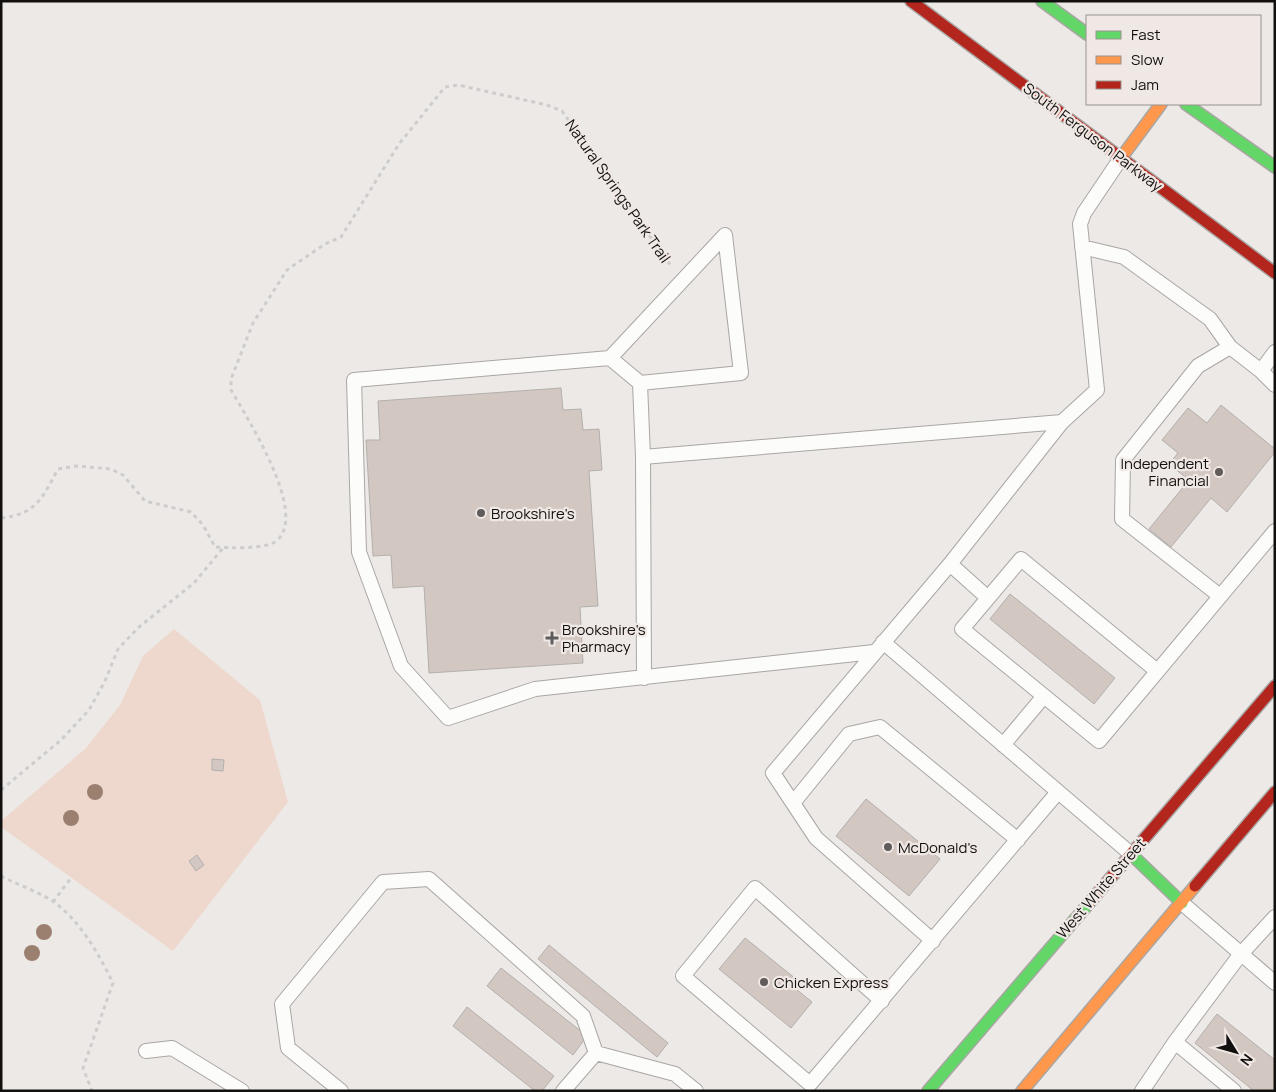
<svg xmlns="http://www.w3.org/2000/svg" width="1276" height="1092" viewBox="0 0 1276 1092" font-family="Manrope,sans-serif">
  <rect width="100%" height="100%" fill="#ede9e7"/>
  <!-- green -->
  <path fill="#eed8cd" d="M174 629 260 700 288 802 173 951 1 827V821L86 748 120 705 143 656Z"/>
  <!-- building -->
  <path fill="#d3c7c2" stroke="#b2afad" d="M561 388 563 410 581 409 583 430 599 429 602 470 589 471 598 606 580 607 583 663 429 673 424 586 393 588 391 555 373 556 366 440H380L378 401Z
    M1221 405 1275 449V452L1227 512 1211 498 1171 547 1149 529 1189 480 1169 464 1178 453 1162 440 1188 408 1207 423Z
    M1010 594 1115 678 1094 704 990 619Z
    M212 759 224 760 223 771 212 770Z
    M866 799 940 859 909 896 836 836Z
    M197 855 204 865 196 871 189 861Z
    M745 938 796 979 791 985 812 1002 791 1028 719 969Z
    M549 945 668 1043 657 1057 538 959Z
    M501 968 587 1036 573 1055 487 986Z
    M467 1007 554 1076 542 1091H535L453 1026Z
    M1217 1014 1275 1060V1091H1254L1195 1043Z"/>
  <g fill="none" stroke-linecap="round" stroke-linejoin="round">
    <!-- lane casing -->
    <g stroke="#a9a6a4" stroke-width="16">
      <path id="lane" d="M1082 247 1124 257 1210 319 1230 347
        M610 358 640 383
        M1261 371 1275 352
        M643 457 644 678
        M950 564 988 598
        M1220 596 1122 519 1123 460 1198 366 1230 347 1261 371 1275 385
        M883 642 1131 854
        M874 652 535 689 448 718 401 666 359 552 354 380 610 358 725 235 741 373 640 383 643 457 1062 422
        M1157 671 1021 559 962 629 1099 741 1275 531
        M1003 745 1044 696
        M793 803 849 734 880 727 1018 840
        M1182 903 1275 983
        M933 941 816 838 773 773 950 564 1062 422 1097 390 1080 224 1084 213 1121 158
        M882 1001 755 888 683 976 810 1084 1058 792
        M146 1051 172 1048 242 1091
        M596 1053 675 1074 696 1091
        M341 1091 288 1048 282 1004 383 882 429 879 583 1016 596 1053
        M563 1091 596 1053
        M1142 1091 1175 1042
        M1234 1091 1175 1042 1240 955 1275 917"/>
    </g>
    <!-- fast casing -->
    <g stroke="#a9a6a4" stroke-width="14">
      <path id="fast" d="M1042 1 1087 34
        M1186 104 1275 167
        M1131 854 1182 903
        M928 1091 1090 902"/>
    </g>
    <!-- slow casing -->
    <g stroke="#a9a6a4" stroke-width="14">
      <path id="slow" d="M1121 158 1161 104
        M1022 1091 1195 886"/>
    </g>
    <!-- jam casing -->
    <g stroke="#a9a6a4" stroke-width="14">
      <path id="jam" d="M911 1 1275 273
        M1195 886 1275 792
        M1090 902 1275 686"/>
    </g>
    <!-- path -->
    <path stroke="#cecdcd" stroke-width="3" stroke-dasharray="4 4" stroke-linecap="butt" d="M1 518C37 514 42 498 58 469L76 466 111 469 123 475 145 501 191 512 203 525 215 547C228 548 264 549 275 542 311 517 247 418 231 390V379L253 323 287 270 325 244 341 237 399 144 445 87 458 85 547 105 562 111 671 266
      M1 790 61 740 89 710 105 681 118 649 139 627 194 583 223 548
      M1 876C16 884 41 893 54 902 81 922 98 953 113 983L83 1068 92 1091
      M53 902 71 878"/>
    <!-- lane -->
    <use href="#lane" stroke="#fcfcfb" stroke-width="14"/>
    <!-- fast -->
    <use href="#fast" stroke="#63d668" stroke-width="11"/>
    <!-- slow -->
    <use href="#slow" stroke="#ff974d" stroke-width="11"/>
    <!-- jam -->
    <use href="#jam" stroke="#b3261e" stroke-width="11"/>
  </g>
  <!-- trees -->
  <g fill="#9b8070">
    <circle cx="95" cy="792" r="8"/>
    <circle cx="71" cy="818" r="8"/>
    <circle cx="44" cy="932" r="8"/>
    <circle cx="32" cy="953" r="8"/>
  </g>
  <!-- markers -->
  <g fill="#5f5c5b" stroke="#f0e8e4" stroke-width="2">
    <circle cx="1219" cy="472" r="5"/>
    <circle cx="481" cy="513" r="5"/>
    <path d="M549.5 630.5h5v5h5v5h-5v5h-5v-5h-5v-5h5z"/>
    <circle cx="888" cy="847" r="5"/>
    <circle cx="764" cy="982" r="5"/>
  </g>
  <g text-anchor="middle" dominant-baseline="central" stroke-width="4.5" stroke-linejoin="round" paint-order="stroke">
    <!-- street labels -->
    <g font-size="15" fill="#12100f" stroke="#f0e8e4">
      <text transform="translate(1093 137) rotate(37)">South Ferguson Parkway</text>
      <text transform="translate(618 191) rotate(55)">Natural Springs Park Trail</text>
      <text transform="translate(1101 888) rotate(-49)">West White Street</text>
    </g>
    <!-- poi labels -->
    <g font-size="15" fill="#12100f" stroke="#f0e8e4" text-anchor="start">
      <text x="1209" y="463" text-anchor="end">Independent<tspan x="1209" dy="17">Financial</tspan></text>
      <text x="491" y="513">Brookshire's</text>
      <text x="562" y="629">Brookshire's<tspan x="562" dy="17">Pharmacy</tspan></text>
      <text x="898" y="847">McDonald's</text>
      <text x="774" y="982">Chicken Express</text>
    </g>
  </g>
  <!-- border -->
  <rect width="1276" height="1092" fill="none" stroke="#12100f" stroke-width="5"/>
  <!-- legend -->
  <rect x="1086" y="15" width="175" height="90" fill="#f0e8e4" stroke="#97928f"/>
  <rect x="1096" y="31" width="25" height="8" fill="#63d668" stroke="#97928f"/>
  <text x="1131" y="40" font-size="15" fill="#12100f">Fast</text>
  <rect x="1096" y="56" width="25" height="8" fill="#ff974d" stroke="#97928f"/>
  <text x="1131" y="65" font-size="15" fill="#12100f">Slow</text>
  <rect x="1096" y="81" width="25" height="8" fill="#b3261e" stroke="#97928f"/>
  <text x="1131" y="90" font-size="15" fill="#12100f">Jam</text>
  <!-- north arrow -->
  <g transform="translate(1236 1052) rotate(127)" stroke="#f0e8e4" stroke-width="4" paint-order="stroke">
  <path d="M0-4L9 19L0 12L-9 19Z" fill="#12100f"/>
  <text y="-8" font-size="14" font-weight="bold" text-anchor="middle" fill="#12100f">N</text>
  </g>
</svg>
